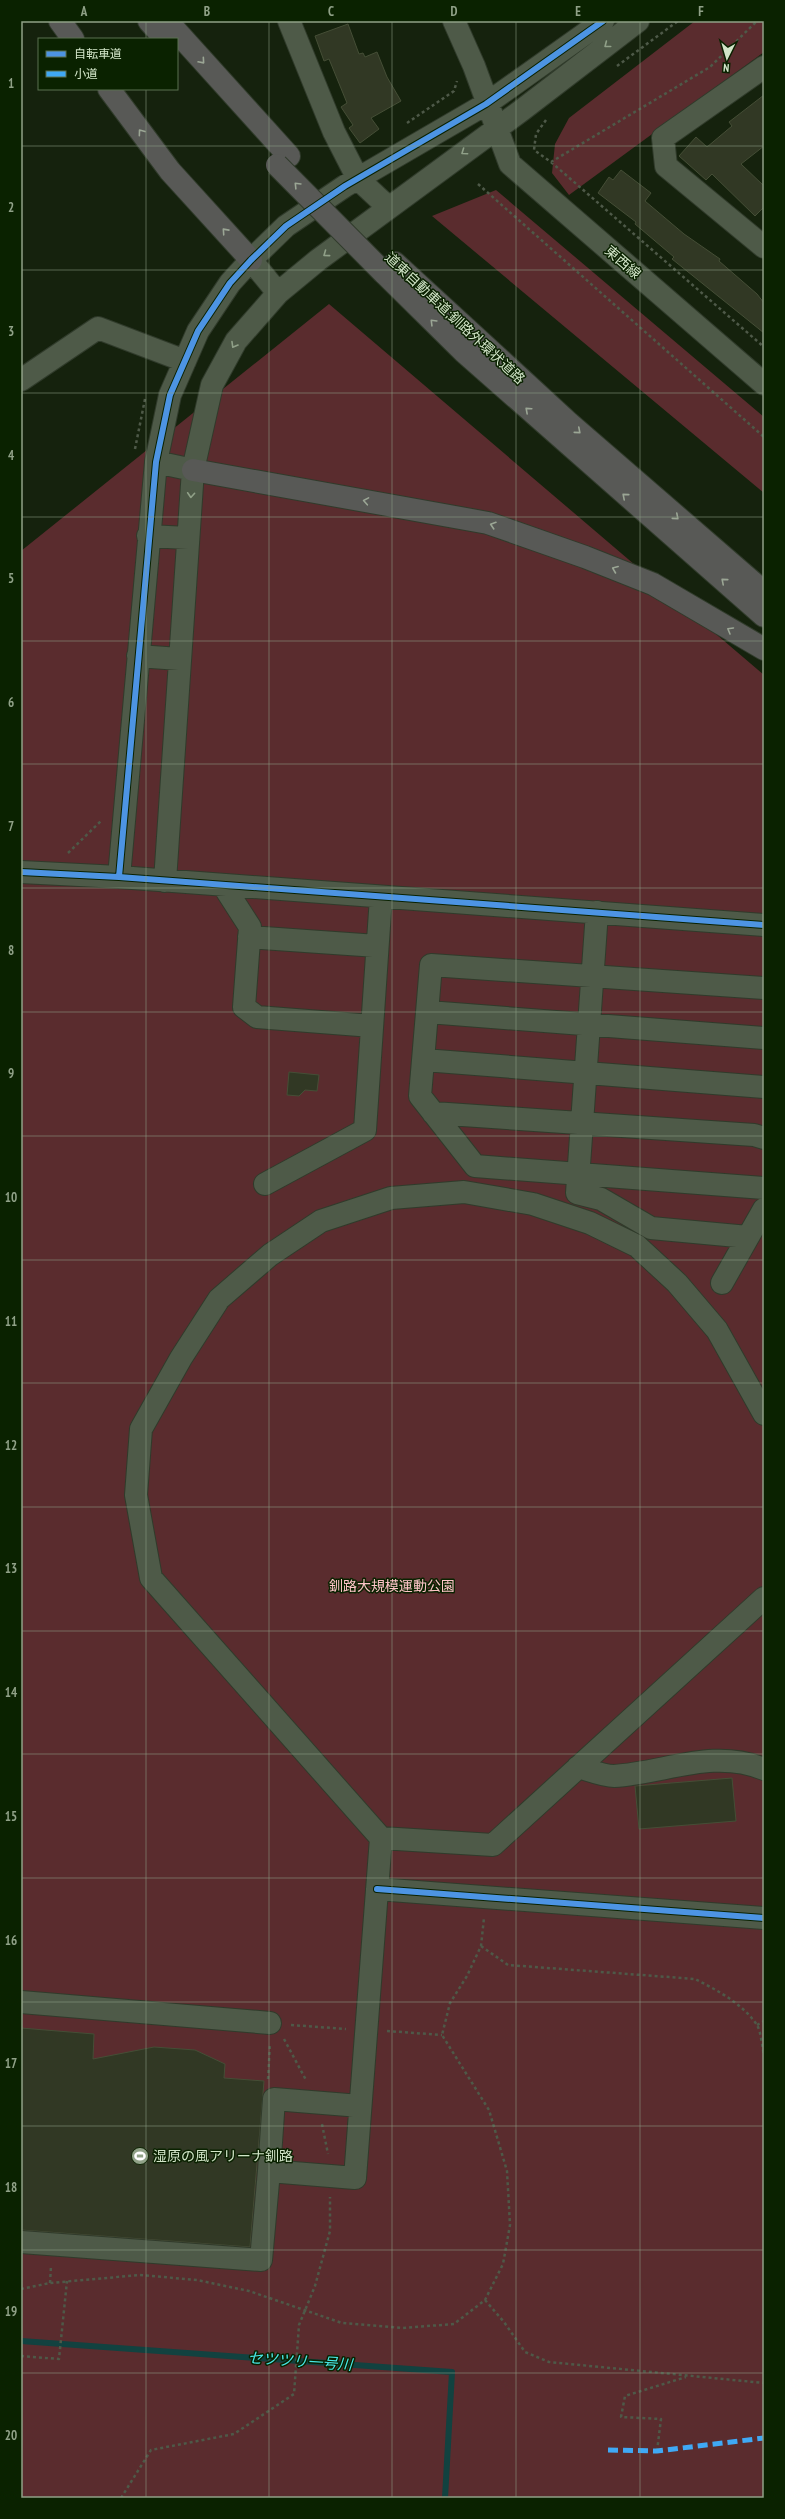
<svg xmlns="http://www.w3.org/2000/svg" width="785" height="2519" viewBox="0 0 785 2519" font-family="'PT Sans Narrow','Noto Sans JP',sans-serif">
  <rect width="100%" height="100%" fill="#15220d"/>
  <!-- green -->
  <path fill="#5a2c2e" d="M695 21H764V52L569 195 552 173 555 144 569 118Z
    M496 190 764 417V493L432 216Z
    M329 304 764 675V2498H21V551Z"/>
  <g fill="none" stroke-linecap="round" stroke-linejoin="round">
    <!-- stream -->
    <path stroke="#124240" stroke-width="6" d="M21 2341 452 2372 445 2498"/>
  </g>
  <!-- building -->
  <path fill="#313824" stroke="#454e36" d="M348 24 359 54 363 53 365 57 377 52 387 77 401 101 371 118 379 129 360 143 349 128 353 125 341 107 347 103 329 59 324 61 315 36Z
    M764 95V146L741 164 764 186V207L755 216 712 174 706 180 679 156 696 137 707 147 732 126 729 122Z
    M621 170 651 193 645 201 684 234 720 259 719 261 757 294 764 303V333L672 259 674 257 635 224 636 222 598 193 609 177 613 180Z
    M289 1072 319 1075 317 1091 305 1090 299 1096 287 1095Z
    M732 1778 736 1821 639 1829 635 1786Z
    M21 2028 94 2034 93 2059 154 2047 195 2050 225 2064 224 2078 264 2081 250 2247 21 2230Z"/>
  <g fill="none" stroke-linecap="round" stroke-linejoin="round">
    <!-- minor casing -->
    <g stroke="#303b2b" stroke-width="24">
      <path id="minor" d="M289 21 334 132 358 179 388 207
        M454 21 474 66 510 164 764 384
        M764 67 663 138 666 166 764 247
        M251 260 278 293
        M21 380 98 328 185 361
        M156 462 193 470
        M148 536 188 538
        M138 656 179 659
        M21 872 119 877 764 925
        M119 877 156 462 170 395 198 331 230 283 251 260 286 226 345 186 486 104 603 21
        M165 881 193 470 212 385 236 341 278 293 318 260 522 110 638 21
        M223 885 250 927 244 1007 257 1017 372 1026
        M597 912 577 1193 601 1199 651 1228 748 1237
        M249 937 377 946
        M764 988 431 965 420 1096 475 1166 764 1188
        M428 1012 764 1038
        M424 1060 764 1087
        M433 1113 754 1135 764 1138
        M265 1184 365 1130 381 897
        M722 1283 764 1209
        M764 1414 717 1330 677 1283 637 1246 590 1223 533 1204 464 1192 391 1198 321 1221 270 1255 219 1299 181 1358 141 1429 136 1495 151 1578 381 1838 493 1845 764 1598
        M578 1767C589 1770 603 1776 614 1776 665 1773 713 1748 764 1769
        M377 1889 764 1918
        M21 2002 270 2023
        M360 2106 274 2099 269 2171 355 2178 381 1838
        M21 2242 261 2260 269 2171"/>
    </g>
    <!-- highway casing -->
    <g stroke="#303b2b" stroke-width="24">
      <path id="highway" d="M60 21 73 39
        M149 21 165 39
        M167 21 289 156
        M109 89 170 171 251 260
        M395 263 569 423 764 592
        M384 273 464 352 764 616
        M193 470 488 523 585 557 653 584 764 649"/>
    </g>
    <!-- path -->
    <path stroke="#4e5948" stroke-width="2.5" stroke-dasharray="3 3" stroke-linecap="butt" d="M617 66 678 21
      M546 120 536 134 534 150 551 162 710 67 757 21
      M407 123 454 91 457 81
      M551 162 764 347
      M478 184 764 437
      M135 449 145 399
      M68 853 102 820
      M481 1946 508 1965 695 1979C717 1990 743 2004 757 2025 761 2032 762 2046 764 2055
      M291 2025 346 2029
      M757 2025 764 2021
      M387 2031 442 2035
      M284 2039 306 2080
      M268 2079 270 2044
      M322 2124 328 2154
      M50 2283 51 2266
      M21 2289 50 2283 140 2275 197 2280 249 2291 342 2323 402 2328 454 2324 485 2300 503 2264 510 2225 507 2171 489 2110 442 2035 450 2003 467 1976 481 1946 484 1918
      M485 2300 504 2322 525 2352 549 2362 764 2383
      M21 2356 59 2359 67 2281
      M657 2451 661 2419 621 2417 625 2396 686 2377
      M121 2498 151 2450 234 2434 294 2394 299 2325 315 2286 330 2231V2197"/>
    <!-- minor -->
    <use href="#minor" stroke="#4e5a48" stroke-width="22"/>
    <!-- highway -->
    <use href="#highway" stroke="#585956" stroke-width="22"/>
    <!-- highway-bridge casing -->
    <g stroke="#303b2b" stroke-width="24" stroke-linecap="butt">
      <path id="highway-bridge" d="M277 165 384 273"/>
    </g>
    <!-- highway-bridge -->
    <use href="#highway-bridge" stroke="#585956" stroke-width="22"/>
    <!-- quiet -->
    <path stroke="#3fa9f5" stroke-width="5" stroke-dasharray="10 5" stroke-linecap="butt" d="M608 2450 657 2451 764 2438"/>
    <!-- cycleway casing -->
    <g stroke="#0a2200" stroke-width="8">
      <path id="cycleway" d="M21 872 119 877 764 925
        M119 877 156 462 170 395 198 331 230 283 251 260 286 226 345 186 486 104 603 21
        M377 1889 764 1918"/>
    </g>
    <!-- cycleway -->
    <use href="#cycleway" stroke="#4d94e3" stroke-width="6"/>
  </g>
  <!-- one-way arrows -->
  <defs><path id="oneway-chevron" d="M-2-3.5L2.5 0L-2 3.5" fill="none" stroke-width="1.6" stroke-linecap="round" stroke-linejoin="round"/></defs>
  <g stroke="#90a088">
    <use href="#oneway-chevron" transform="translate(607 45) rotate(142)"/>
    <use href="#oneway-chevron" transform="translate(464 152) rotate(145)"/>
    <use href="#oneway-chevron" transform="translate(326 254) rotate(144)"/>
    <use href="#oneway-chevron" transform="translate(234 345) rotate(120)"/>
    <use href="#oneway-chevron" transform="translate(191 495) rotate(94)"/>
  </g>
  <g stroke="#9ba695">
    <use href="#oneway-chevron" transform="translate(202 61) rotate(49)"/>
    <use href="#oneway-chevron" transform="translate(141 132) rotate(-126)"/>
    <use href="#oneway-chevron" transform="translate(297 185) rotate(-134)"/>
    <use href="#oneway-chevron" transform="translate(225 231) rotate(-132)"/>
    <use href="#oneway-chevron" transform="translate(433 322) rotate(-135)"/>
    <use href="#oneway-chevron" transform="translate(528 410) rotate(-138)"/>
    <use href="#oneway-chevron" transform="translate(578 431) rotate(41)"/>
    <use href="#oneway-chevron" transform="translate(625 496) rotate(-139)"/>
    <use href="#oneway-chevron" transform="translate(366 501) rotate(-170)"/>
    <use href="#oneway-chevron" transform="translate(676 517) rotate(41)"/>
    <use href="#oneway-chevron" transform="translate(493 525) rotate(-162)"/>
    <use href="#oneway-chevron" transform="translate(615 569) rotate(-158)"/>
    <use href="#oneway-chevron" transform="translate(724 581) rotate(-139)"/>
    <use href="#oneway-chevron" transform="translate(730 630) rotate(-150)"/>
  </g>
  <!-- grid -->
  <path fill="none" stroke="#90a187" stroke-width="1" stroke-opacity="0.55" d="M146 21V39M269 21V2498M392 21V2498M516 21V2498M640 21V2498M146 89V2498M21 146H764M21 270H764M21 393H764M21 517H764M21 641H764M21 764H764M21 888H764M21 1012H764M21 1136H764M21 1260H764M21 1383H764M21 1507H764M21 1631H764M21 1754H764M21 1878H764M21 2002H764M21 2126H764M21 2250H764M21 2373H764"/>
  <!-- icons -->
  <defs>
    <g id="stadium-disc" transform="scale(0.9)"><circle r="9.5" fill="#90a187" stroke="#0a2200"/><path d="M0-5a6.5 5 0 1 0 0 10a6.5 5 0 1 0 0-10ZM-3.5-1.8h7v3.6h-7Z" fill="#fff"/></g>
  </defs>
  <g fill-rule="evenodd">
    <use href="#stadium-disc" x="140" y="2156"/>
  </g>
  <g text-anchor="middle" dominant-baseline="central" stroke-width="3" stroke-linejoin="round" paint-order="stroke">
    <!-- street labels -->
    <g font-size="14" fill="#d2e5c8" stroke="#0a2200">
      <text transform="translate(623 262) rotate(41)">東西線</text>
      <text transform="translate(455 318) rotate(43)">道東自動車道;釧路外環状道路</text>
    </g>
    <!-- park labels -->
    <g font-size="14" fill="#fdc4c7" stroke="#0a2200">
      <text x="392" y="1586">釧路大規模運動公園</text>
    </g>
    <!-- poi labels -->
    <g font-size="14" fill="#d2e5c8" stroke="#0a2200" text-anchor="start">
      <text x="153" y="2156">湿原の風アリーナ釧路</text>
    </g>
    <!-- water labels -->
    <g font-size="15" font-style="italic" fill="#49e9e9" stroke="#0a2200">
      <text transform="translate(300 2361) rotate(4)">セツツリ一号川</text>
    </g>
  </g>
  <!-- border -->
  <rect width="785" height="2519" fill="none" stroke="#0a2200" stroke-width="44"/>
  <!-- legend -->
  <rect x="38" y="38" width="140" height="52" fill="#0a2200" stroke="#5a7050"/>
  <rect x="46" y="51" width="20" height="6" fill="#4d94e3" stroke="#5a7050"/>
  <text x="74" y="58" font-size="12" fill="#d2e5c8">自転車道</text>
  <rect x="46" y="71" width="20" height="6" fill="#3fa9f5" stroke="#5a7050"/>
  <text x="74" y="78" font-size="12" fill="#d2e5c8">小道</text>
  <!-- north arrow -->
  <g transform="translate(727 58) rotate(185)" stroke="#0a2200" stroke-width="3" paint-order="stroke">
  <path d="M0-3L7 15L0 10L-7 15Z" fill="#d2e5c8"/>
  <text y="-6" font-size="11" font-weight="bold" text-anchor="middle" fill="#d2e5c8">N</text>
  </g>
  <rect x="22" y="22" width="741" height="2475" fill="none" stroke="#90a187" stroke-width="1.5"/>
  <g font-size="13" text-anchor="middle" font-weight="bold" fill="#90a187">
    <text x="84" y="16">A</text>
    <text x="207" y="16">B</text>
    <text x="331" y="16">C</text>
    <text x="454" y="16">D</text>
    <text x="578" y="16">E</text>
    <text x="701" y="16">F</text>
    <text x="11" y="88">1</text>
    <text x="11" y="212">2</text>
    <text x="11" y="336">3</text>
    <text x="11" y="460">4</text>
    <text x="11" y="583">5</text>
    <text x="11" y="707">6</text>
    <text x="11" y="831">7</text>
    <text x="11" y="955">8</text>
    <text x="11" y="1078">9</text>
    <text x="11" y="1202">10</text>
    <text x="11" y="1326">11</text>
    <text x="11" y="1450">12</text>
    <text x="11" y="1573">13</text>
    <text x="11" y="1697">14</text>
    <text x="11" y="1821">15</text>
    <text x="11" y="1945">16</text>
    <text x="11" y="2068">17</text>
    <text x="11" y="2192">18</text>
    <text x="11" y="2316">19</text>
    <text x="11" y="2440">20</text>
  </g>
</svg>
